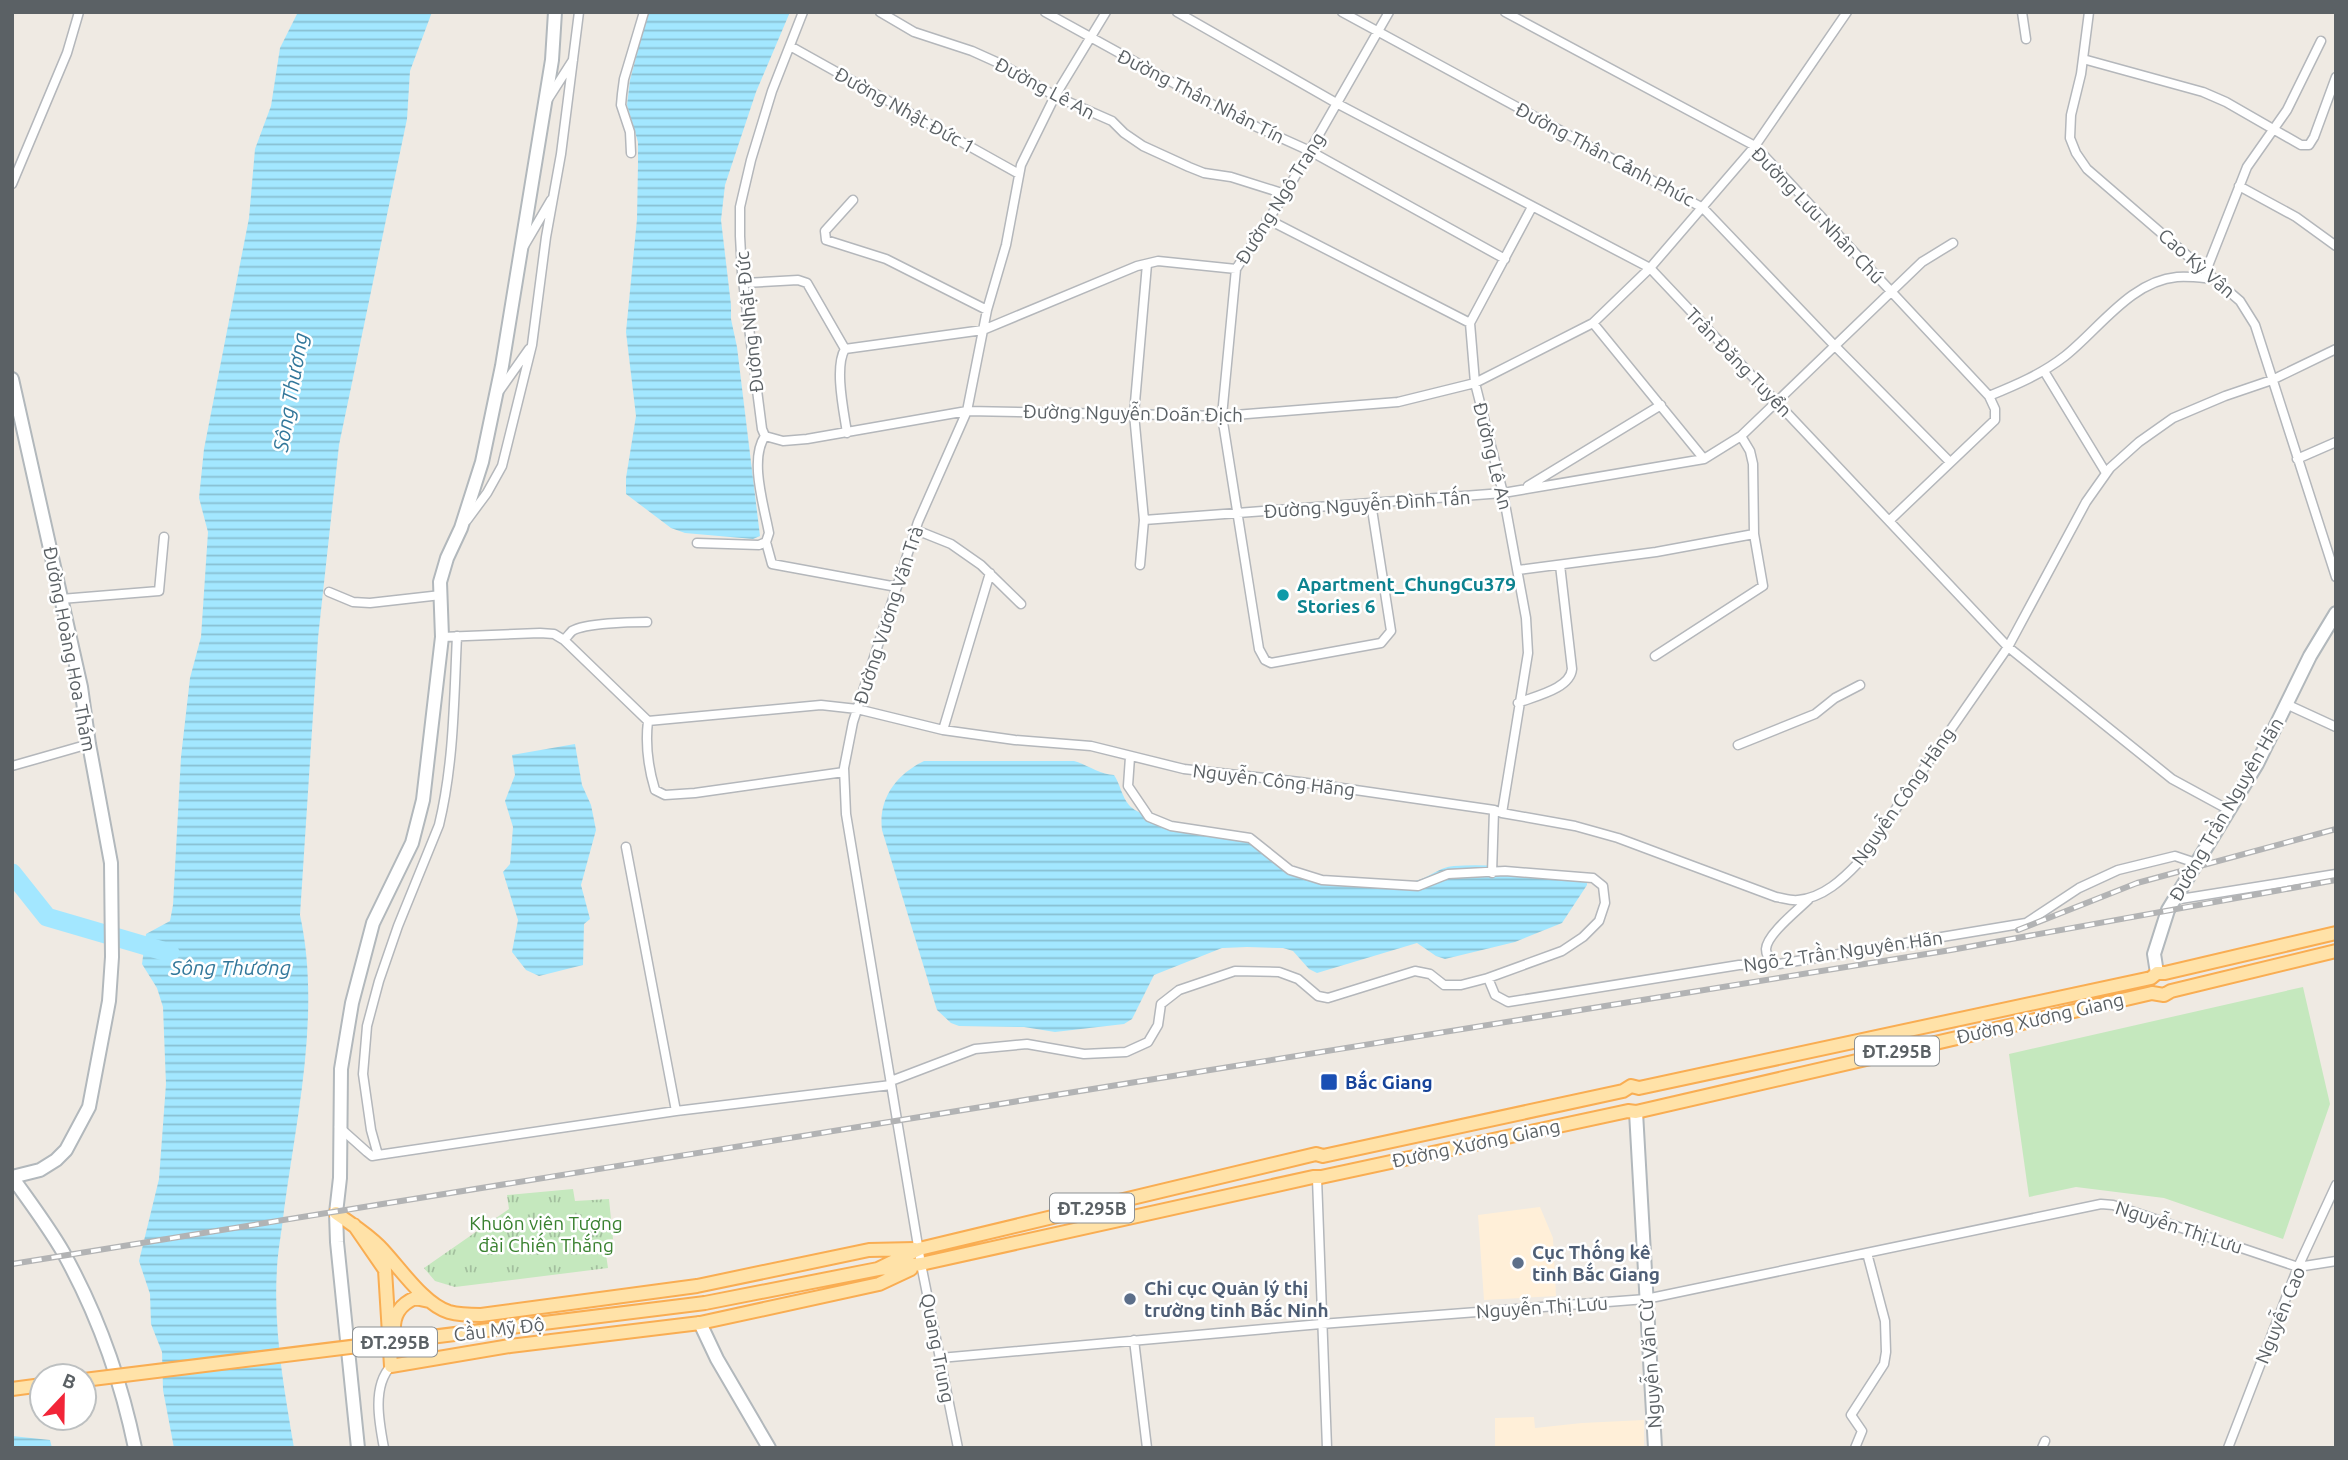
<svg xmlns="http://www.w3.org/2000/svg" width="2348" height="1460" viewBox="0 0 2348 1460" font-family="Ubuntu,sans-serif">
  <defs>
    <pattern id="grass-tufts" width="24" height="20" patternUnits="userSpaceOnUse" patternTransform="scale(1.75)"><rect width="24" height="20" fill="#c5e8be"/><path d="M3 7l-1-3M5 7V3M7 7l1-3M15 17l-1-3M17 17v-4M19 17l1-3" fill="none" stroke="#a3bf9e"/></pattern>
    <pattern id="water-rules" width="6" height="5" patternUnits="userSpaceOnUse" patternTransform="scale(1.75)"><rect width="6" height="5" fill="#a3e7ff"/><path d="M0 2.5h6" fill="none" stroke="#88bfd2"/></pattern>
  </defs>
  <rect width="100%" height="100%" fill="#efeae3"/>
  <!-- commercial -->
  <path fill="#ffefd8" d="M1540 1207 1553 1238 1556 1296 1484 1300 1478 1215Z
    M1534 1417 1535 1428 1582 1423 1644 1420V1448H1495V1418Z"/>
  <!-- grass -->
  <path fill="url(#grass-tufts)" d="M573 1189 575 1201 609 1199 613 1239 604 1241 608 1268 455 1287 435 1281 424 1268 509 1209 507 1195Z"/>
  <!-- pitch -->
  <path fill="#c5e8be" d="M2303 987 2330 1104 2283 1239 2164 1198 2076 1187 2029 1197 2009 1054Z"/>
  <!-- water -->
  <path fill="url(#water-rules)" d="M298 12H432L410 71 407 119 339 445 318 638 300 915C321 1012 297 1114 284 1210 282 1230 278 1249 277 1268 273 1329 284 1388 294 1448H174L163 1390 162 1352 151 1324 150 1294 139 1261 159 1179 166 1084 163 1007 157 988 142 964 146 934 170 921 173 905 181 757 190 678 201 637 208 532 199 498 204 449 249 218 255 149 271 106 280 48Z
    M648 12H790L756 92 725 185 721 220 731 305V319L737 347 760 536 753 539 685 533 671 528 626 494V478L636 416 626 332 637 219 638 164V142L627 105 630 80Z
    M575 744 582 785 591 805 596 830 581 885 590 919 584 924 583 965 539 976 526 970 512 952 518 920 503 872 510 864 513 827 505 801 515 775 512 755Z
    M924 761H1074C1088 765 1101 775 1114 775 1120 784 1122 797 1129 805 1145 824 1216 826 1242 832 1257 841 1265 860 1282 867 1296 874 1400 885 1415 881 1429 878 1439 867 1454 866 1495 863 1538 870 1578 872L1587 881V885L1562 923 1515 942 1445 959 1436 956 1417 943 1317 973 1309 969 1293 951 1283 948 1247 947 1222 948 1154 975 1132 1019 1124 1024 1055 1032 1024 1027 959 1026 951 1023 937 1010 882 830C878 798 897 774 924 761Z
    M12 1436 50 1440 52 1448H12Z"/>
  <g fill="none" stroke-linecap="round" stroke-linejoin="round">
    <!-- river -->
    <path stroke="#a3e7ff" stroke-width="19" d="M12 873 47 917 170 953"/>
    <!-- street casing -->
    <g stroke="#b4b7bb" stroke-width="11">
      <path id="street" d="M803 12 772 91 751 160 740 207V236L742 273 762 429 765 436 783 441 807 439 967 411 1222 416 1398 402 1475 383 1593 323 1650 268 1755 146 1847 12
        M880 12 914 32 972 51 1003 65 1055 96 1112 121 1124 133 1143 146 1189 167 1204 173 1231 177 1285 194
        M1045 12 1237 118 1310 151 1505 259
        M1177 12 1338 104 1650 268 2008 647 2172 779 2229 810
        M1342 12 1703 208 1834 345 1950 462
        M1505 12 1755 146 1989 396 1995 409V420L1890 520
        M2022 12 2026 39
        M2089 12 2081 74 2071 115 2070 138 2076 153 2087 169 2240 301 2255 325 2336 577
        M790 46 1019 174
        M2083 59 2203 92 2226 102 2301 145H2309L2314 137 2336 77
        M548 99 573 60
        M631 153 630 132 621 105 622 94 624 79 644 12
        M12 184 67 53 79 12
        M2239 186 2296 217 2336 246
        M853 200 825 231 826 240 886 259 987 310
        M1267 219 1470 323 1475 383 1503 493 1526 618 1528 653 1502 813
        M524 246 551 200
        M2206 271 2247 167 2287 110 2321 41
        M744 283 798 280 807 283 845 349
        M1470 323 1532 207
        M1593 323 1704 459
        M2044 371 2106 473
        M500 390 529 349
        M1989 396C2016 385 2042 374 2065 356 2099 329 2131 281 2177 277 2190 276 2203 278 2215 279
        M847 433C844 412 834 367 845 349L983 330 1137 266 1158 261 1236 269
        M2297 459 2336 442
        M1528 486 1661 405
        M1371 503 1391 631 1381 643 1271 663 1265 660 1259 649 1222 416 1236 269 1285 194 1389 12
        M467 520 487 493 502 466 532 345 546 237 561 154 579 12
        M1144 520 1503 493 1704 459 1741 436 1922 262 1953 243
        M916 530 951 544 981 565 1021 604
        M766 542 772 564 897 587
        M697 543 759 545 766 542 769 533C764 506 749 459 765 436
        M1140 565 1144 520 1134 414 1147 264
        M1518 570 1656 552 1754 534
        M329 592 353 602 370 603 441 595
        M61 599 159 591 164 537
        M442 637 540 633 554 634 564 640 648 721 821 705 857 709 943 730 1015 740 1091 746 1184 769 1300 782 1494 810 1502 813 1575 826 1618 838 1776 897C1783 898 1791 901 1798 900 1823 898 1843 879 1859 862L2008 647 2086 502 2110 468 2139 442 2173 418 2225 396 2272 380 2336 349
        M564 640C565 639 571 632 572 631 585 623 631 622 647 622
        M1655 656 1763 586 1754 534 1753 464 1750 451 1741 436
        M1518 703C1535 696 1570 689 1572 669L1560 565
        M2286 704 2336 727
        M648 721C645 746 648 767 655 790L665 795 695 793 844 772
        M943 730 990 573
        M1738 745 1815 714 1835 698 1860 685
        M12 766 89 744
        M626 847 676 1111
        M1492 873 1494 810
        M2174 900 2336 874
        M1773 964C1769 959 1766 955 1766 949 1767 934 1798 910 1809 899
        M1488 978 1495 995 1508 1002 1739 965 1779 964 2026 923 2079 888 2118 870 2175 856 2196 863
        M891 1081 975 1049 1027 1044 1084 1054 1126 1052 1148 1042 1158 1025 1161 1004 1179 990 1235 971 1279 972 1298 979 1318 996 1328 998 1415 971 1430 974 1444 985H1461L1488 978 1562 951 1583 937 1599 921 1605 903 1603 886 1593 878 1505 871 1448 874 1418 886 1322 880 1290 870 1250 838 1171 826 1149 817 1128 786 1130 757
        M339 1127 367 1152 372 1156 378 1155 371 1130 363 1074 367 1026 379 981 398 926 439 825C454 763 454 699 457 636
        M378 1155 676 1111 891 1085
        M1317 1178 1327 1448
        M1134 1340 1147 1448
        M940 1358 1321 1324 1646 1299 2101 1204 2113 1205 2298 1267 2336 1261
        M384 1448C379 1422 372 1386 391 1366
        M958 1448 921 1264 846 814 844 768 853 722 918 522 967 411 987 310 1006 245 1021 165 1055 96 1106 12
        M1855 1448 1862 1431 1851 1415 1884 1364 1886 1352 1885 1321 1867 1253
        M2042 1448 2045 1441
        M2228 1448 2298 1267 2336 1185"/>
    </g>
    <!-- secondary casing -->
    <g stroke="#b2b8bc" stroke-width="16">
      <path id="secondary" d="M12 379 81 687 89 744 111 863 112 957 109 1001 89 1107 66 1150 56 1160 40 1170 12 1177
        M2157 973 2154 954 2168 910 2257 764 2310 656 2336 613
        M1636 1112 1655 1448
        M12 1177C29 1201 48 1226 63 1252 97 1313 121 1380 135 1448
        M700 1323 717 1359 769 1448
        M358 1448 337 1242 336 1213 340 1178 341 1069 352 1003 373 923 412 843 423 800 442 637 440 582 447 558 461 528 482 462 502 366 552 60 555 12"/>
    </g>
    <!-- primary casing -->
    <g stroke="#f9ad52" stroke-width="16">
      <path id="primary" d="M2152 993 2164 995 2171 991 2336 951
        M336 1213C351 1224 366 1233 379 1246 398 1265 423 1304 449 1312 460 1315 470 1315 481 1315L697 1286 869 1250 915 1249
        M354 1225 385 1270 391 1366 510 1346 700 1323 879 1284 911 1269
        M878 1269 919 1249 1316 1154 1323 1156 1623 1091 1631 1086 1639 1088 2151 978 2157 973H2165L2336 933
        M705 1303 878 1269 921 1264 1313 1177H1321L1628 1111 1636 1112 2152 993
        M394 1332C393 1316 399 1305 415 1298L429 1301
        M12 1389 42 1385"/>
    </g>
    <!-- street -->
    <use href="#street" stroke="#fff" stroke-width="8"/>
    <!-- secondary -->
    <use href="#secondary" stroke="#fff" stroke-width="12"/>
    <!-- primary -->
    <use href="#primary" stroke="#ffe2a8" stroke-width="12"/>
    <!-- rail casing -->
    <g stroke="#b2b3b4" stroke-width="6">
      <path id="rail" d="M2018 930 2137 883 2336 829
        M12 1264 1951 950 2336 880"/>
    </g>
    <!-- rail -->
    <use href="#rail" stroke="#fff" stroke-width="3.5" stroke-dasharray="10" stroke-linecap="butt"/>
    <!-- primary-bridge casing -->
    <g stroke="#f9ad52" stroke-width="16" stroke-linecap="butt">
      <path id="primary-bridge" d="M84 1380 705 1303"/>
    </g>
    <!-- primary-bridge -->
    <use href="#primary-bridge" stroke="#ffe2a8" stroke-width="12"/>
  </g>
  <!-- markers -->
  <circle fill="#0f9aa8" stroke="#fff" stroke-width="2.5" cx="1283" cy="595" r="7"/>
  <rect fill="#1a4fb4" stroke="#fff" stroke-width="2.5" x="1320" y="1073" width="18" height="18" rx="3.5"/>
  <g fill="#5c6f8a" stroke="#fff" stroke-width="2.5">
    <circle cx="1518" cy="1263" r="7"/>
    <circle cx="1130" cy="1299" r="7"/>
  </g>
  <g text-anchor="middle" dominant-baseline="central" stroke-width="5" stroke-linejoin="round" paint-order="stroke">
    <!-- shield labels -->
    <g fill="#fff" stroke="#8c9093" stroke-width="2">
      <rect x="1855" y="1036.5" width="84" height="29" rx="5"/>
      <rect x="1050" y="1193.5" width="84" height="29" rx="5"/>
      <rect x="353" y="1327.5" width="84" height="29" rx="5"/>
    </g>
    <g font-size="18" font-weight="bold" fill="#5b6165">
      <text x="1897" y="1051">ĐT.295B</text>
      <text x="1092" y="1208">ĐT.295B</text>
      <text x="395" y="1342">ĐT.295B</text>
    </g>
    <!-- street labels -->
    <g font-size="19" fill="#5b6165" stroke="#fff">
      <text transform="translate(1045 88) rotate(28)">Đường Lê An</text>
      <text transform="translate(1201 96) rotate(27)">Đường Thân Nhân Tín</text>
      <text transform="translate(905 110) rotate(29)">Đường Nhật Đức 1</text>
      <text transform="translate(1605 154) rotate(28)">Đường Thân Cảnh Phúc</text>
      <text transform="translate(1280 198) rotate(-58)">Đường Ngô Trang</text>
      <text transform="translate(1818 215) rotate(46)">Đường Lưu Nhân Chú</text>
      <text transform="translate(2197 263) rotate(41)">Cao Kỳ Vân</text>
      <text transform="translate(749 322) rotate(-96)">Đường Nhật Đức</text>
      <text transform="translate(1739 362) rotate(46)">Trần Đăng Tuyển</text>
      <text transform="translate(1133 413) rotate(1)">Đường Nguyễn Doãn Địch</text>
      <text transform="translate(1493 456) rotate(76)">Đường Lê An</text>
      <text transform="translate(1367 504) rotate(-4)">Đường Nguyễn Đình Tấn</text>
      <text transform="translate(888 615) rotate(-72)">Đường Vương Văn Trà</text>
      <text transform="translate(70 649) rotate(79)">Đường Hoàng Hoa Thám</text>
      <text transform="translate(1274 780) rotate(7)">Nguyễn Công Hãng</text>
      <text transform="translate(1903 796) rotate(-55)">Nguyễn Công Hãng</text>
      <text transform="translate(2226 809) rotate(-60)">Đường Trần Nguyên Hãn</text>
      <text transform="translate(1843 951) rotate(-8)">Ngõ 2 Trần Nguyên Hãn</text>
      <text transform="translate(2040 1018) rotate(-13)">Đường Xương Giang</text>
      <text transform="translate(1476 1143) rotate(-12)">Đường Xương Giang</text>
      <text transform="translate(2179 1227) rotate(18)">Nguyễn Thị Lưu</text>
      <text transform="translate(1542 1307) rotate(-4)">Nguyễn Thị Lưu</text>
      <text transform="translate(2280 1315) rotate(-68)">Nguyễn Cao</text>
      <text transform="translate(499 1329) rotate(-7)">Cầu Mỹ Độ</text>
      <text transform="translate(938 1348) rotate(79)">Quang Trung</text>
      <text transform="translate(1650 1364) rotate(-94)">Nguyễn Văn Cừ</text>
    </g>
    <!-- culture labels -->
    <g font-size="19" font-weight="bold" fill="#0d838f" stroke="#fff" text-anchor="start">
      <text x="1297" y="584">Apartment_ChungCu379<tspan x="1297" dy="22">Stories 6</tspan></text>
    </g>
    <!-- transit labels -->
    <g font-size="19" font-weight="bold" fill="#164399" stroke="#fff" text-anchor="start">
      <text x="1345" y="1082">Bắc Giang</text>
    </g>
    <!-- park labels -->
    <g font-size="19" fill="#39812f" stroke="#fff">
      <text x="546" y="1223">Khuôn viên Tượng<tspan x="546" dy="22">đài Chiến Thắng</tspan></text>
    </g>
    <!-- service labels -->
    <g font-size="19" font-weight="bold" fill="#4e5e75" stroke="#fff" text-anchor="start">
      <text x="1532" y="1252">Cục Thống kê<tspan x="1532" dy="22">tỉnh Bắc Giang</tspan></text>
      <text x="1144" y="1288">Chi cục Quản lý thị<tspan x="1144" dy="22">trường tỉnh Bắc Ninh</tspan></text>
    </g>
    <!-- water labels -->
    <g font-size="21" font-style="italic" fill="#33789b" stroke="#fff">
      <text transform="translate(290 392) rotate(-80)">Sông Thương</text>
      <text x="231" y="967">Sông Thương</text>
    </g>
  </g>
  <!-- border -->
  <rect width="2348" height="1460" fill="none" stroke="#5b6165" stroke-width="28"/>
  <!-- north arrow -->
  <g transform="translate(63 1397) rotate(22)"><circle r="33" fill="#ffffff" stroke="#bdc0c1" stroke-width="2"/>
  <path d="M0-5L12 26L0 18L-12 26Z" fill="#f22538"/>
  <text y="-10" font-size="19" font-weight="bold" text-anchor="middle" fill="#5b6165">B</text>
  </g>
</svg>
